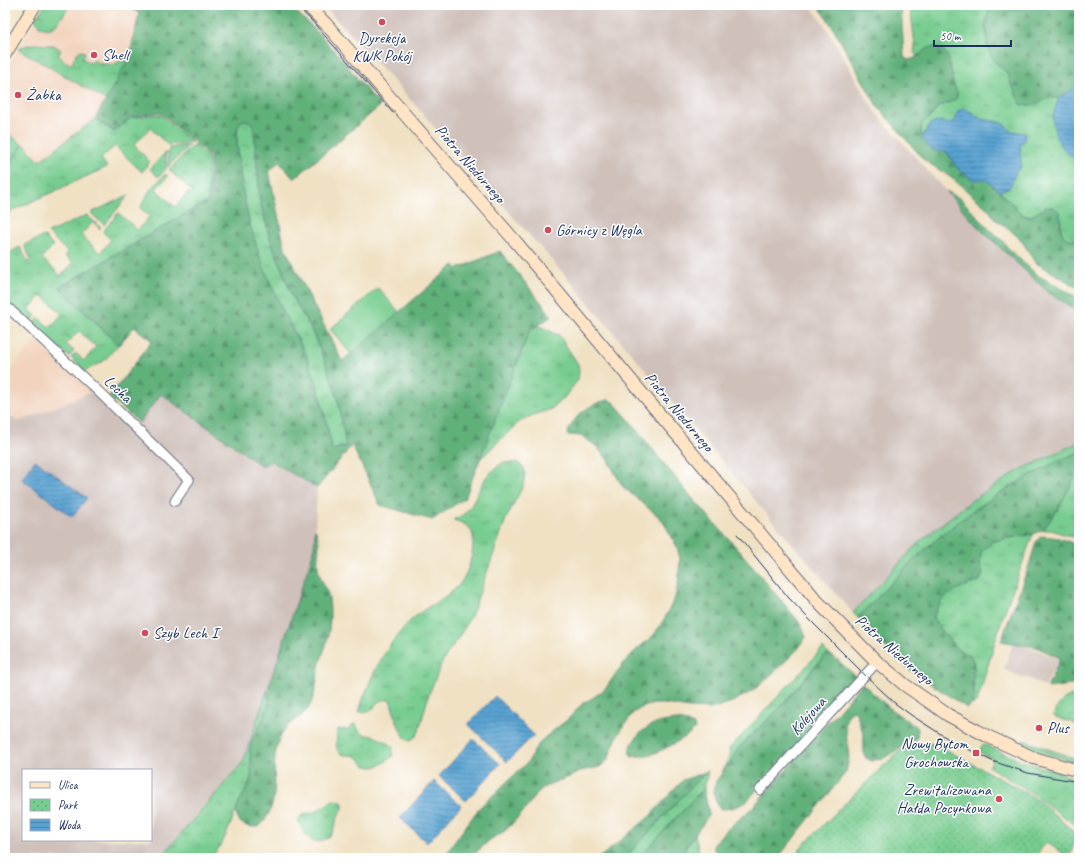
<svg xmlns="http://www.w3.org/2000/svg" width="1084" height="863" viewBox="0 0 1084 863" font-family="Caveat,sans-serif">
  <defs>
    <pattern id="grass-tufts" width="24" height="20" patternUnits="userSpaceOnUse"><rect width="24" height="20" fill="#77cc8f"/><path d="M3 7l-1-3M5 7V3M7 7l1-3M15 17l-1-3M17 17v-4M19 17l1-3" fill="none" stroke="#61a678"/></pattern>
    <pattern id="forest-firs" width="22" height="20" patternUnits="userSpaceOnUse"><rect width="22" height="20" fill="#61b07a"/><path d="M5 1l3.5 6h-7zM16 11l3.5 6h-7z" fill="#4f9067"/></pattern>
    <pattern id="park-dots" width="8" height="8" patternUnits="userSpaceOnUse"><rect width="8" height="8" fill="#77cc8f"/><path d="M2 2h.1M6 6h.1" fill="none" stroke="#61a678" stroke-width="1.8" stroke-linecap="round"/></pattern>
    <pattern id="water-rules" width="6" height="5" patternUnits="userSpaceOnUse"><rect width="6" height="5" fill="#5aa3d1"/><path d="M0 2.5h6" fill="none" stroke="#4a85ad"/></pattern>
  </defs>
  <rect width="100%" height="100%" fill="#fff"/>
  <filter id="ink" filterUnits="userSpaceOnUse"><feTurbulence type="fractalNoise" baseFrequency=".025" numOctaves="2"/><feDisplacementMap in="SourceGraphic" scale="8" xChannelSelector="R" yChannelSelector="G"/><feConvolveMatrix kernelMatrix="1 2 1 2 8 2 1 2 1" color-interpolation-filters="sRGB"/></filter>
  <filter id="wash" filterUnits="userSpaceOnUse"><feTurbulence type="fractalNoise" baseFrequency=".012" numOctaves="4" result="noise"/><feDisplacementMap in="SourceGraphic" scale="16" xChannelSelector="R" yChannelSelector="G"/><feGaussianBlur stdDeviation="0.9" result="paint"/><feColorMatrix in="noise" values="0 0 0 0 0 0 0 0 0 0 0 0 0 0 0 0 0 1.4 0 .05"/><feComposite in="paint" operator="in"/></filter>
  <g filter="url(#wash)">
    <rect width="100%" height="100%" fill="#f0e1c3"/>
    <!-- built -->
    <path fill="#f2d4be" d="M46 5H125L139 13 129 58 95 119 38 161 24 144 5 130V73L38 16Z
      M36 338 94 391 18 422 5 412V379Z"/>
    <!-- industrial -->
    <path fill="#cfc0ba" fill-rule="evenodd" d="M323 5H810L825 26 875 112 978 227 1049 293 1079 312V442L1016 472 971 501 919 542 853 613 771 519 571 282 399 87Z
      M94 391 135 428 161 393 262 466 271 461 317 488 314 550 243 762 160 858H5V412L18 422ZM23 770H151V840H23Z
      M1014 641 1058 659 1045 687 1031 679 1024 678 1004 669Z"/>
    <!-- grass -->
    <path fill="url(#grass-tufts)" stroke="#497e76" d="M45 5H70C62 16 55 36 39 26L35 19Z
      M910 5H991L987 43 989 51 994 61 1006 72 1021 104C1037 108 1045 96 1059 98L1053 118 1076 159 1079 160V238L1072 240 1064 237 1061 230V218L1045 207C1039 212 1030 219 1022 214 1019 212 1016 208 1013 205 1008 199 1004 198 1000 191L1010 187 1016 172 1021 167 1020 147 1024 140 1025 133 1011 131 1004 124 994 121 980 119 975 114 958 111 955 121 947 124H930L922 138 921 128 923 121C929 119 935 113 938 107L955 99 957 92 953 83 951 69 921 53 917 57 914 52 915 46Z
      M33 44 54 45 61 50 58 56 71 65 77 53 80 51 85 52 82 58 91 63 94 60 99 63 100 62 112 65 129 58 106 100 18 49 25 46Z
      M160 114 192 142 168 145 150 128 134 145 150 162 142 172 115 146 101 158 107 167 5 214V168L24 144 39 161 95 119 114 132 131 118Z
      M245 120 252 123 254 131 260 201 269 235 292 296 310 327 325 361 338 399 346 446 332 450C327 422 321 395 311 368 303 344 288 323 278 300 257 256 243 209 239 161 238 148 234 133 240 122Z
      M5 131 23 145 5 166V160L11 152 8 149Z
      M194 144 209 157 208 201 59 287 118 345 104 361 85 371 71 358 76 353 84 361 96 347 79 331 66 344 74 351 69 357 33 324 39 318 50 328 62 314 42 295 29 309 36 316 31 322 5 299V255L20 247 28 262 31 260 24 245 44 236 53 246 42 258 61 276 73 263 64 255 67 252 48 233 87 215 101 228 100 229 93 222 81 235 100 253 111 240 103 232 118 213 138 230 150 216 140 208 150 190 165 174 168 176 156 189 175 207 188 192 191 194 193 192 169 170Z
      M189 145 168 167 169 148Z
      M166 152V169L158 177 150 169Z
      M129 195 104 225 91 213 124 197Z
      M537 325 559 335 578 364 579 370 578 380 564 398 551 409 528 417 518 423 479 460 528 334Z
      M1079 442V452L1034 473 998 494 901 574 858 618 853 613 919 542 971 501 1016 472Z
      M503 462 518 463 524 468 525 474 523 486 506 519 472 614 460 635 447 654 441 665 429 694 418 734 413 739 410 741C399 737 394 710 390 700 381 699 377 701 373 709L368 712H359C368 680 384 649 407 624 438 593 467 600 473 546 475 530 469 525 454 520L464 514 471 506 482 484 487 476Z
      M1079 470V535L1072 537 1051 530H1043L1058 509Z
      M1033 534 1001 622 977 702 972 705C975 695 974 691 973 680 973 670 976 666 971 656L958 650 933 619C941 592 956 589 980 581L983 573 980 564 981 551 993 541Z
      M823 648 830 655H825L804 679 779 709 743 743 730 763 722 772 730 755 729 749Z
      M267 691C274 711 256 727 251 745 248 755 253 765 251 776 249 786 243 794 239 804 230 823 226 842 211 858H160L243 762Z
      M1074 695 1079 696V725L1053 716C1058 706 1061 697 1074 695Z
      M356 723 358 729 363 734 373 736 387 742 393 747 392 757C385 762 376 770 367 766 363 765 361 760 357 757 354 755 349 755 345 755 332 753 337 738 338 729L347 730Z
      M1023 740 1079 760V764L1030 748 1023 745Z
      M983 744 1019 760 1079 779V828L1029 791 989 767 993 759 979 752Z
      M708 771 705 786 639 858H625L694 784Z
      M333 800 341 801 343 804V809C333 817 338 835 324 840 320 842 316 842 312 840 306 838 300 826 298 820L302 815 315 812Z
      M695 834 698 848 701 858H680L683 851Z"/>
    <!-- forest -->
    <path fill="url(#forest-firs)" stroke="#3e706c" fill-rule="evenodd" d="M125 5H288C323 33 351 71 380 106L294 179 279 162 269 171 285 248 342 361 454 265 457 269 500 251 552 316 530 330 465 498 432 520 380 505 352 445 317 488 271 461 262 466 161 394 139 423 109 397 152 341 134 327 119 345 60 287 164 226 209 201 211 157 160 112 131 117 114 131 95 119 129 58 139 13ZM245 120 252 123 254 131 260 201 269 235 292 296 310 327 325 361 338 399 346 447 332 450C326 422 321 395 311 368 302 344 288 323 278 300 257 256 243 209 239 161 238 148 234 133 240 122Z
      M818 5H901L904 57 908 60C919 59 923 47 934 47 952 48 950 71 953 82 954 87 959 92 957 97 954 103 943 103 938 107 933 112 930 118 923 122 917 133 925 141 932 150L947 152 957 168 985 179 996 187 1005 198 1012 203 1021 214 1025 216H1032L1045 207H1053L1060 212 1061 230 1064 237 1072 240 1079 238V288L1036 263 1021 240 1008 228 996 220 988 209 953 179 924 160 877 106 832 26Z
      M991 5H1079V85L1059 98C1045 96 1037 108 1021 105L1006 72 994 61 989 51 985 25Z
      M946 191 961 199 991 231 1003 241 1007 247 1037 275 1079 298V312L1049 293 978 227Z
      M608 400 613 402 626 416 687 492 737 548 801 624 806 637 798 649 768 678 751 692 732 702 711 709 689 708 664 704H654L643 707 633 713 618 735 607 761 600 767 580 771 570 777 552 783 543 788 535 795 525 810 505 831 491 839 470 858H443L479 808 528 762 536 747 544 738 567 720 583 703 594 697 605 689 623 664 635 651 654 635 666 616 675 597 678 584 680 559 677 547 665 525 658 516 623 487 607 459 596 446 582 436 567 435C572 417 590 403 608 400Z
      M1079 452V470L1058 509 1043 530 1033 534 993 541 981 552 980 564 983 573 979 581C957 589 940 593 933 619L958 650 971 656C976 666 973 671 973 681 974 692 977 702 967 708L910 670 892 654 858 618C880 595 901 571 924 550 970 509 1022 476 1079 452Z
      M315 529C323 547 316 552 318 568 319 579 328 588 329 599 331 614 330 630 326 645 324 653 320 660 319 668 316 681 316 695 309 707 304 716 292 721 285 729 282 732 280 739 278 743 268 773 285 800 259 827 251 827 245 827 239 821 230 808 246 794 250 782 254 770 248 757 251 745 256 727 274 711 267 691L314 550Z
      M1043 536 1059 538 1075 544 1079 542V684L1047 688 1060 658 1036 647 1001 641 1030 562 1036 542 1040 537Z
      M825 655H830L834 657 858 678 746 802C739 806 727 811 719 808L715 799 714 792 716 781 730 763 738 748 779 709 804 679Z
      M862 683 892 710 918 728 917 739 884 758 871 761 865 757 863 746 864 735 855 710 848 715 845 723 849 758 846 772 778 858H717L713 846 722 834 752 808 840 709Z
      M678 720 687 722 694 725 695 729C689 737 655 755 645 756 640 757 637 755 632 757L629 752C636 728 656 721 678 720Z
      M708 771 694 784 625 858H599L649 817 683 780Z
      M705 786V794L709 814 704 822 683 851 680 858H639Z"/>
    <!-- park -->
    <path fill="url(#park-dots)" stroke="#497e76" d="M929 743 937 745 1029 794 1043 804 1075 833 1072 852 1067 856 1046 842 1035 858H792L808 840 883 766 900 751 919 744Z"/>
    <!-- pitch -->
    <path fill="#77cc8f" stroke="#497e76" d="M378 288 399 312 351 354 330 329Z"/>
    <!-- water -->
    <path fill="url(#water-rules)" stroke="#3a6998" d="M1079 85V160C1063 154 1053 136 1053 119 1053 112 1057 104 1059 98Z
      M964 108 975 114 980 119 994 121 1004 124 1011 131 1025 133 1024 140 1020 147 1021 167 1016 172 1010 187 1000 191 985 179 973 180 957 168 947 152 932 150 922 138 930 124 941 121 947 124 955 121 958 111Z
      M35 460 87 498 72 517 22 479Z
      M495 696 534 735 507 762 468 724Z
      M473 739 500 764 466 801 439 776Z
      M434 781 461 806 427 843 400 818Z"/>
  </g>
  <g filter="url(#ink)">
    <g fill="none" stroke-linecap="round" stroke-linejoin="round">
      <!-- street casing -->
      <g stroke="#666d81" stroke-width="11">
        <path id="street" d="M5 305 99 392 189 480 175 501
          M760 790 877 662"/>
      </g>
      <!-- secondary casing -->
      <g stroke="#666d81" stroke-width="14">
        <path id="secondary" d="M307 5 326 24 516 242 651 404 818 602 877 662 905 685 948 715 987 736 1034 758 1079 771
          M5 54 35 5"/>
      </g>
      <!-- street -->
      <use href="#street" stroke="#fff" stroke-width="9"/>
      <!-- secondary -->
      <use href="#secondary" stroke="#ffe4c6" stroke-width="12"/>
      <!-- tram -->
      <path stroke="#1b2f5e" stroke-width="1" d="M295 5 310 19 393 113
        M737 534 788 597 806 616 865 675 896 704 911 715 950 740 992 761 1028 773 1079 782"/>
    </g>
  </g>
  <!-- markers -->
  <g fill="#d1495b" stroke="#fff" stroke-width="1.5">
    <circle cx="382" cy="22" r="4"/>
    <circle cx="94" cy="55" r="4"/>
    <circle cx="18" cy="95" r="4"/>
    <circle cx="548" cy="230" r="4"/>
    <circle cx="145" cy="633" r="4"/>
    <circle cx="1039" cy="728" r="4"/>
    <rect x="972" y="749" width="8" height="8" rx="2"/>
    <circle cx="999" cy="799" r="4"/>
  </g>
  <g text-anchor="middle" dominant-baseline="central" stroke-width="3" stroke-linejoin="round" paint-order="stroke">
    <!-- poi labels -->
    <g font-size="16" fill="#1b2f5e" stroke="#fff" text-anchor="start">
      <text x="382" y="38" text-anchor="middle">Dyrekcja<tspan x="382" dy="18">KWK Pokój</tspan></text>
      <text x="102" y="55">Shell</text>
      <text x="26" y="95">Żabka</text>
      <text x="556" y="230">Górnicy z Węgla</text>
      <text x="153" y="633">Szyb Lech I</text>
      <text x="1047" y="728">Plus</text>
      <text x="968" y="744" text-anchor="end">Nowy Bytom<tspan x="968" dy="18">Grochowska</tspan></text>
      <text x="991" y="790" text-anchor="end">Zrewitalizowana<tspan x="991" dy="18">Hałda Pocynkowa</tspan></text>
    </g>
    <!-- street labels -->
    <g font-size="16" fill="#1b2f5e" stroke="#fff">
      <text transform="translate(470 164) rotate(49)">Piotra Niedurnego</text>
      <text transform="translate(118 389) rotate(43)">Lecha</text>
      <text transform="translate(679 412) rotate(50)">Piotra Niedurnego</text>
      <text transform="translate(894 650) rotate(41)">Piotra Niedurnego</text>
      <text transform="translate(808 716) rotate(-48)">Kolejowa</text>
    </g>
  </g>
  <!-- margin -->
  <rect width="1084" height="863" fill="none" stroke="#fff" stroke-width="20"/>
  <!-- legend -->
  <rect x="22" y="769" width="130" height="72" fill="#ffffff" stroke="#a4acbf"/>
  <rect x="30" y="782" width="20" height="6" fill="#ffe4c6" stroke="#a4acbf"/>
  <text x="58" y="789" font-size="12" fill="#1b2f5e">Ulica</text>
  <rect x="30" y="799" width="20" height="12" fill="url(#park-dots)" stroke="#a4acbf"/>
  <text x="58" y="809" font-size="12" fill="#1b2f5e">Park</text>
  <rect x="30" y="819" width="20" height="12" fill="url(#water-rules)" stroke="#a4acbf"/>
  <text x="58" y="829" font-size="12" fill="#1b2f5e">Woda</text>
  <!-- scale -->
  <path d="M934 40v6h77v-6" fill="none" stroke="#1b2f5e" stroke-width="2"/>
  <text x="940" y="40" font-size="12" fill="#1b2f5e" stroke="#ffffff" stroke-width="3" paint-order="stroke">50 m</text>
</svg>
